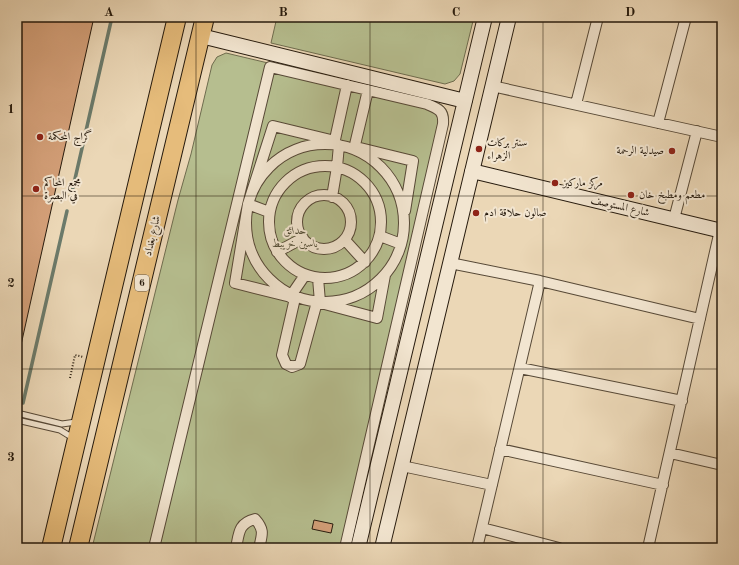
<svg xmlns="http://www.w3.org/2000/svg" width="739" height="565" viewBox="0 0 739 565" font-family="'Old Standard TT',Amiri,serif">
  <rect width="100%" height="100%" fill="#ebd7b6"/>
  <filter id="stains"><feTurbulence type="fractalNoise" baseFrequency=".005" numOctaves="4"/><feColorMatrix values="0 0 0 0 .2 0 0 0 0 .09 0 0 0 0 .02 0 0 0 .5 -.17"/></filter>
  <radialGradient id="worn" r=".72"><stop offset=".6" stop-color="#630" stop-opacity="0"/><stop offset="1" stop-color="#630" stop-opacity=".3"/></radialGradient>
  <!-- green -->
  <path fill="#b6be8f" stroke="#6e6c4e" d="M277 17H474L460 74 454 81 445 84 271 43Z
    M226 53 440 104C447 108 449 114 448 122L347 548H92L178 200 191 154 212 65 217 57Z"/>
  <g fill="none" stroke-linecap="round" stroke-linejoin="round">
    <!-- stream -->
    <path stroke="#6b7a6a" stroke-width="3.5" d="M72 192 112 17
      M23 403 67 211
      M17 428 19 421"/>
  </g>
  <!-- building -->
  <path fill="#d4a079" stroke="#261a0d" d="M17 17H94L21 345 17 344Z
    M314 520 333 524 331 533 312 529Z"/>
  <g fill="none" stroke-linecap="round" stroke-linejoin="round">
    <!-- lane casing -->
    <g stroke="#574937" stroke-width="7">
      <path id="lane" d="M17 413 62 424 76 422
        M17 420 60 430 73 438"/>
    </g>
    <!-- street casing -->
    <g stroke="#574937" stroke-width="12">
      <path id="street" d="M492 86 722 137
        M576 104 598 17
        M658 123 686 17
        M335 141 273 126 248 204 235 283 295 298 282 355 286 364 292 367 300 364 317 302 377 318 385 275
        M334 144 347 85
        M246 223a79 79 0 1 1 158 0a79 79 0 1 1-158 0Z
        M360 148 413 161 405 211
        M354 149 368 90
        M269 222a56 56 0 1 1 112 0a56 56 0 1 1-112 0Z
        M297 222a27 27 0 1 1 54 0a27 27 0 1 1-54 0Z
        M332 197 337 167 339 145
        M248 204 269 212
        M674 219 697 131
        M380 236 401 244
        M345 240 365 262
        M277 252 303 238
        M450 263 540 281 700 319
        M318 278 320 302
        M290 297 305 275
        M520 368 682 401
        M500 449 663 485
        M670 453 722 465
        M402 466 492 485
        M482 528 559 548
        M154 548 270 67 427 104C439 109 444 111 443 124L345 548
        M236 548C239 534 238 523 255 519 265 530 262 535 259 548
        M477 548 540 281
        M648 548 720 230"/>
    </g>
    <!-- secondary casing -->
    <g stroke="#261a0d" stroke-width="16">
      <path id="secondary" d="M201 36 465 101
        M472 171 722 231
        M358 548 485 17
        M382 548 509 17"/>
    </g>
    <!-- highway casing -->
    <g stroke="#261a0d" stroke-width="20">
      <path id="highway" d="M51 548 177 17
        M78 548 205 17"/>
    </g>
    <!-- path -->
    <path stroke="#261a0d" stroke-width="2" stroke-dasharray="1 2" stroke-linecap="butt" d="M70 378 75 355 83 357"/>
    <!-- lane -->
    <use href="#lane" stroke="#f2e5d0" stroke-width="5"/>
    <!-- street -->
    <use href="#street" stroke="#f2e5d0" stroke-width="10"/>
    <!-- secondary -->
    <use href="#secondary" stroke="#f2e5d0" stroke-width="14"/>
    <!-- highway -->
    <use href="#highway" stroke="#e6bc7b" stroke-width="18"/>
  </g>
  <!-- grid -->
  <path fill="none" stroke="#261a0d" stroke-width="1" stroke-opacity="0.55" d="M196 17V548M370 17V548M543 17V548M17 196H722M17 369H722"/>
  <!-- markers -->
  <g fill="#8f2418" stroke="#f2e5d0" stroke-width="1.5">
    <circle cx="40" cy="137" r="4"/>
    <circle cx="479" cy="149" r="4"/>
    <circle cx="672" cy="151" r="4"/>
    <circle cx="555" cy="183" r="4"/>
    <circle cx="36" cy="189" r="4"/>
    <circle cx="631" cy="195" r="4"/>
    <circle cx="476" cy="213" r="4"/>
  </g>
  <g text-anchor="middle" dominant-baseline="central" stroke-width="4" stroke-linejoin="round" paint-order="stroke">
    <!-- shield labels -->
    <rect fill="#f2e5d0" stroke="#635748" stroke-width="1" x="135" y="275" width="14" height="16" rx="3"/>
    <g font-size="10" font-weight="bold" fill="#261a0d">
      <text x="142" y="283">6</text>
    </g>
    <!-- poi labels -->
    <g font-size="11" fill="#261a0d" stroke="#f2e5d0" text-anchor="start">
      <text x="48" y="137">گراج المحكمة</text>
      <text x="487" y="143">سنتر بركات<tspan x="487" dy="13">الزهراء</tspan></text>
      <text x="664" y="151" text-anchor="end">صيدلية الرحمة</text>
      <text x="44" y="183">مجمع المحاكم<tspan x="44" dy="13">في البصرة</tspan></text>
      <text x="563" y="183">مركز ماركيز</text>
      <text x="639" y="195">مطعم ومطبخ خان</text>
      <text x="484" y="213">صالون حلاقة ادم</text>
    </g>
    <!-- street labels -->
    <g font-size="11" fill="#261a0d" stroke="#f2e5d0">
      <text transform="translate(620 207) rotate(13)">شارع المستوصف</text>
      <text transform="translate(153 236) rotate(-77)">شارع بغداد</text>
    </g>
    <!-- park labels -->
    <g font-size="11" font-style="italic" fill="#514b34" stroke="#f2e5d0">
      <text x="295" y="231">حدائق<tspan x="295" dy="13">ياسين خريبط</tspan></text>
    </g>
  </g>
  <!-- margin -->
  <rect width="739" height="565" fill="none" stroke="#ebd7b6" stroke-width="44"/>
  <rect x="22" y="22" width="695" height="521" fill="none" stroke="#261a0d" stroke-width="1.5"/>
  <g font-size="13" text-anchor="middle" font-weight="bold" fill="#261a0d">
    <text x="109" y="16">A</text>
    <text x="283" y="16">B</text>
    <text x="456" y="16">C</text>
    <text x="630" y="16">D</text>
    <text x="11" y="113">1</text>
    <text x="11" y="287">2</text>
    <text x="11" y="461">3</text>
  </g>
  <rect width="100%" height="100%" filter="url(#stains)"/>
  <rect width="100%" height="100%" fill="url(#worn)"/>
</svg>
